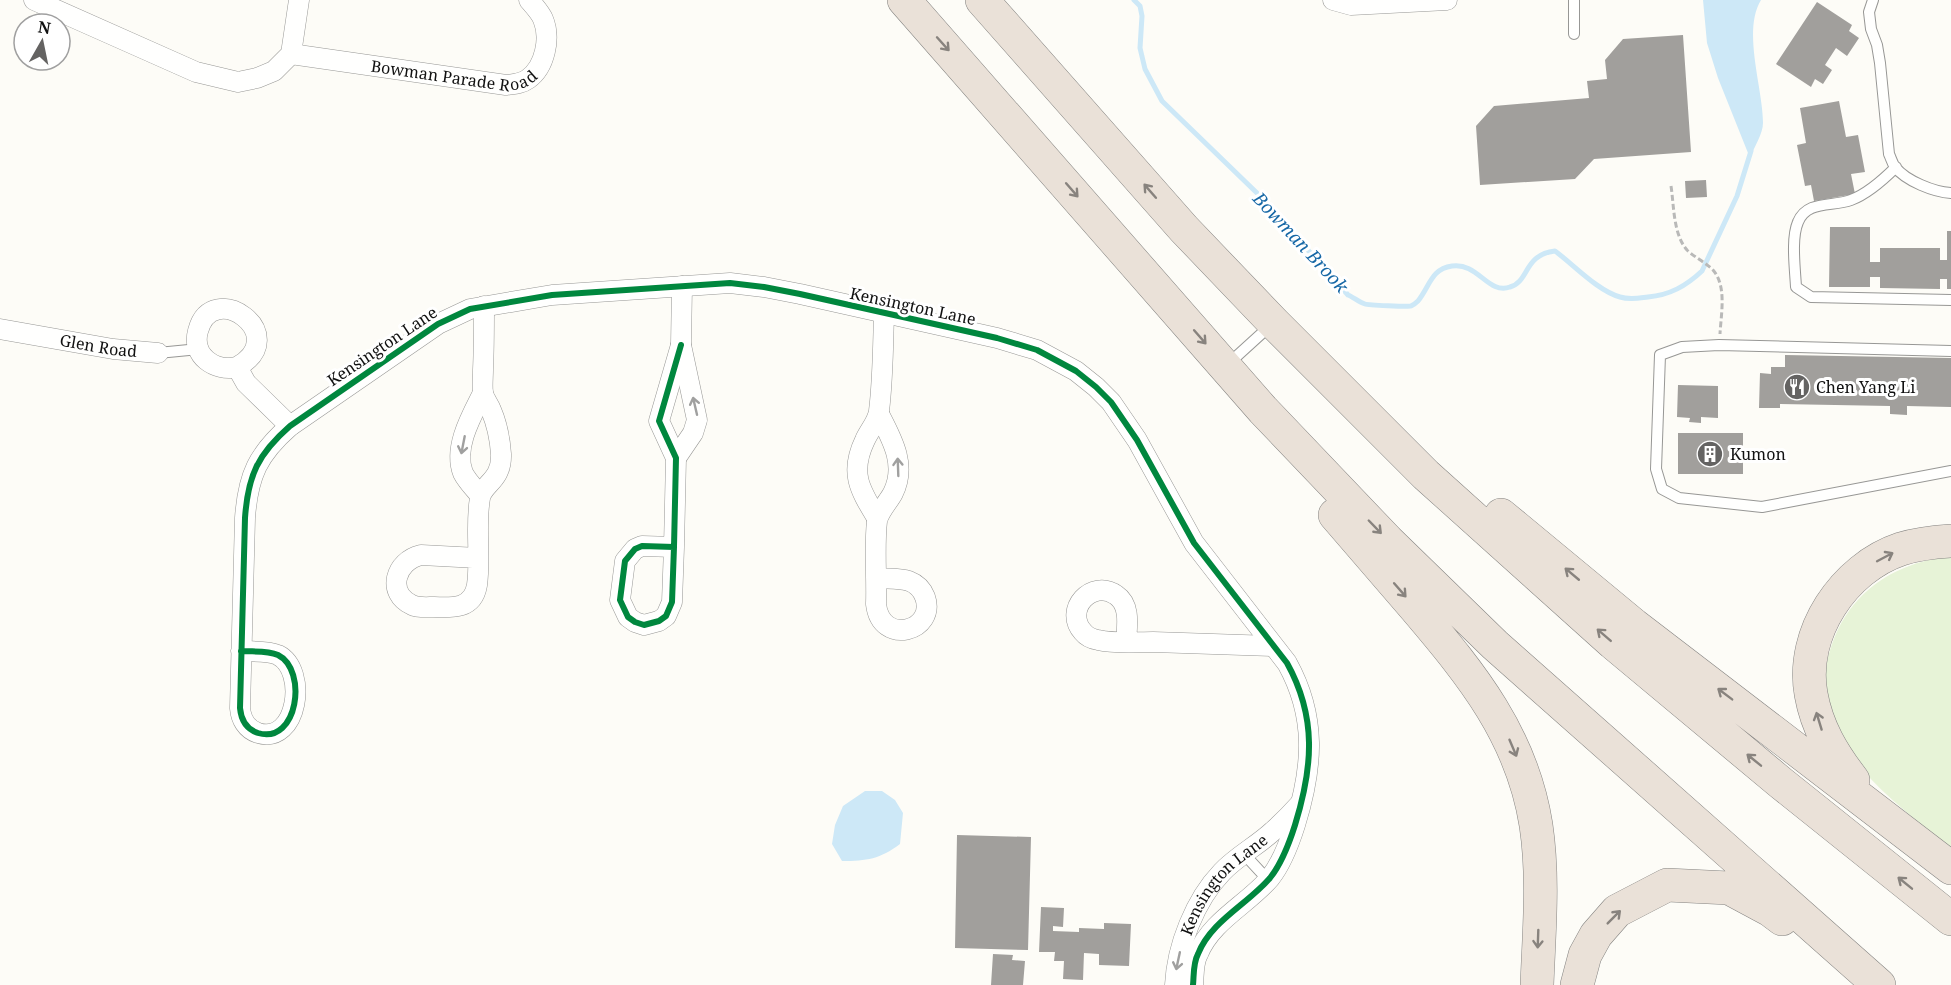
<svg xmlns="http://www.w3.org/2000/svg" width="1951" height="985" viewBox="0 0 1951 985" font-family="'Noto Serif',serif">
  <rect width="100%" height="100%" fill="#fdfcf7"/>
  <!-- green -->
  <path fill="#e7f3d7" d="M1951 556V850C1921 823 1886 798 1860 767 1852 756 1846 743 1839 732 1835 724 1829 716 1825 708 1821 698 1824 678 1826 668 1838 601 1885 564 1951 556Z"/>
  <!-- water -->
  <path fill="#cde8f7" d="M1703 0H1761C1742 31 1763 88 1763 123 1763 134 1754 147 1750 158L1718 78 1707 43Z
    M865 791H882L895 800 903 813 900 844C880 859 867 861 842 861L832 844 835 825 843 806Z"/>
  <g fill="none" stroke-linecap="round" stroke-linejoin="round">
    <!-- stream -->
    <path stroke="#cde8f7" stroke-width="5" d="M1134 0 1140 6 1142 16 1140 48 1145 69 1162 101 1258 194 1348 295C1353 297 1359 302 1365 304 1368 305 1408 307 1411 306 1413 305 1417 302 1418 301 1430 286 1431 269 1452 266 1478 262 1488 295 1510 287 1530 281 1523 255 1555 251 1574 265 1598 291 1620 297 1630 300 1639 298 1648 297 1670 295 1686 286 1702 271L1737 196 1751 151"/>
  </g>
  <!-- building -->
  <path fill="#a19f9c" d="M1817 2 1852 25 1849 31 1859 38 1847 56 1836 48 1825 65 1832 70 1823 84 1815 79 1811 87 1776 64Z
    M1683 35 1691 152 1594 159 1575 179 1480 185 1476 126 1494 106 1589 98 1587 81 1607 79 1605 60 1623 39Z
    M1839 101 1846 137 1858 135 1865 172 1851 174 1855 194 1814 201 1811 185 1805 186 1797 145 1806 143 1800 108Z
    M1706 180 1707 197 1686 198 1685 181Z
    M1830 227H1870V262H1880V248H1940V260H1947V231H1951V289H1947V279H1940V289L1880 288V277H1870V287H1829Z
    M1785 355 1951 358V407L1907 406V415L1890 414V406L1780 404V408H1759L1760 373 1771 374V367H1785Z
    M1678 385 1718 386V418L1701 417V423L1689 422 1690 418 1677 417Z
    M1678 433H1743V474H1678Z
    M957 835 1031 837 1028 950 955 948Z
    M1041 907 1064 908 1063 927 1053 926V931L1079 932V928L1104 929V923L1131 924 1129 966 1099 965V954L1084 953 1083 980 1063 979 1064 961H1054L1055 952H1039Z
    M993 954 1013 955 1012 960 1025 961 1023 985H991Z"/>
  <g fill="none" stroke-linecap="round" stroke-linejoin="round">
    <!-- lane casing -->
    <g stroke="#979795" stroke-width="12">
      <path id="lane" d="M1574 0V34
        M1873 0 1869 12 1871 29 1877 45 1880 63 1889 154C1891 158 1892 163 1895 167 1906 181 1934 192 1951 193
        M1896 167C1883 180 1867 194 1851 200 1832 207 1807 200 1798 222 1791 238 1795 268 1796 287L1811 297 1951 300
        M1951 351 1719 345 1682 347 1660 355 1656 469 1662 489 1679 498 1762 507 1951 471
        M158 353 199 349
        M1227 365 1271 325
        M1244 854 1268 880"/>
    </g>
    <!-- street casing -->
    <g stroke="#979795" stroke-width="21">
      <g id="street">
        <path d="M34 0 196 72 238 82 257 78 274 71 291 54 299 0"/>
        <path d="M1333 0 1351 5 1447 0"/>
        <path id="s1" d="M291 54 506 85C514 84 521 84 528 79 545 67 551 38 543 19 540 12 534 6 529 0"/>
        <path id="s2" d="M0 329 113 349 158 353"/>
        <path d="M237 367C215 372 191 356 198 331 212 277 294 335 237 367L246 383 290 426"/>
        <path d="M676 458 693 433 697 420 681 345 682 286"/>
        <path d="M480 495C474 488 467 481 463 473 453 447 472 415 483 393"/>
        <path d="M877 518C860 490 849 473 865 440 869 431 878 421 879 411 883 379 883 346 884 313"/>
        <path d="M674 547 642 546 635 549 625 561 620 600 628 617 635 622 644 625 659 621 666 616 672 602 674 547 676 458 659 421 681 345"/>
        <path d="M478 558 421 555C395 561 386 593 412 605 418 608 427 607 434 607 453 608 473 609 477 585 481 557 475 526 480 498 483 483 502 481 501 454 500 439 497 424 491 410 489 404 484 399 483 393 482 386 483 377 483 370 484 349 484 327 484 306"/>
        <path d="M877 578C887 579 899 578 909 581 917 584 922 589 925 597 937 631 881 647 876 604 877 577 874 548 877 521 879 511 889 501 893 493 907 465 892 439 879 414"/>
        <path d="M1126 642C1127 626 1131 605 1116 595 1092 578 1063 610 1083 632 1087 637 1092 639 1098 640 1116 644 1136 642 1153 642 1193 643 1233 645 1273 646"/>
        <path d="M241 651C253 652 267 650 278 655 308 670 298 745 258 733 246 729 241 719 240 708L245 518C248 475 258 454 290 426L438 324 470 309 552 295 730 283 764 287 800 294 997 338 1037 350 1076 371 1096 387 1111 402 1137 440 1194 543 1287 663C1317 717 1313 767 1295 825 1289 844 1282 863 1270 878 1248 904 1211 921 1198 954 1193 963 1194 975 1193 985"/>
        <path id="s3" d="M1175 985C1177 946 1195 900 1222 872 1237 856 1257 846 1273 831 1282 823 1291 814 1299 805"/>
      </g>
    </g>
    <!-- highway casing -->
    <g stroke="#858482" stroke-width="34">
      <path id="highway" d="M904 0 1263 410 1388 541 1495 645 1879 985
        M982 0 1184 229 1274 323 1426 475 1613 643 1781 783 1951 919
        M1335 515C1362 546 1389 578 1416 609 1472 675 1522 736 1536 825 1544 878 1539 932 1537 985
        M1501 515 1634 625 1951 868
        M1853 780C1833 754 1817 728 1811 694 1800 633 1844 568 1901 549 1917 544 1934 542 1951 541
        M1577 985 1585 955 1596 935 1617 911 1667 885 1729 888 1770 910 1782 919"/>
    </g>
    <!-- path -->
    <path stroke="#b9b9b8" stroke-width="3" stroke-dasharray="6 3" stroke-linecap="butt" d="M1671 186C1674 205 1673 234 1687 250 1694 257 1705 262 1713 270 1727 286 1721 314 1720 334"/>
    <!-- lane -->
    <use href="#lane" stroke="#fffffe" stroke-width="10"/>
    <!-- street -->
    <use href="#street" stroke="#fffffe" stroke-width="20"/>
    <!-- highway -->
    <use href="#highway" stroke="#eae1d8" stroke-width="33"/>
    <!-- cycleway casing -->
    <g stroke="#fff" stroke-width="10">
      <path id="cycleway" d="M674 547 642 546 635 549 625 561 620 600 628 617 635 622 644 625 659 621 666 616 672 602 674 547 676 458 659 421 681 345
        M241 651C253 652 267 650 278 655 308 670 298 745 258 733 246 729 241 719 240 708L245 518C248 475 258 454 290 426L438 324 470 309 552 295 730 283 764 287 800 294 997 338 1037 350 1076 371 1096 387 1111 402 1137 440 1194 543 1287 663C1317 717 1313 767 1295 825 1289 844 1282 863 1270 878 1248 904 1211 921 1198 954 1193 963 1194 975 1193 985"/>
    </g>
    <!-- cycleway -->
    <use href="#cycleway" stroke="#00873e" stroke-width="6"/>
  </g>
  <!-- one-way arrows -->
  <defs><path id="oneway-shaft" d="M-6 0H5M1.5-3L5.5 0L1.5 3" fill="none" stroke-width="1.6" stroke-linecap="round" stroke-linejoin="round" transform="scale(1.5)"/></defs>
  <g stroke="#88837e">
    <use href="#oneway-shaft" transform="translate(943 44) rotate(48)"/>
    <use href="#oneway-shaft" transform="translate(1072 190) rotate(49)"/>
    <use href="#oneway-shaft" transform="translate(1150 191) rotate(-131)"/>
    <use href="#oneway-shaft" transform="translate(1200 337) rotate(49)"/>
    <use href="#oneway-shaft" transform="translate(1375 527) rotate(46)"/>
    <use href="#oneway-shaft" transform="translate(1885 557) rotate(-28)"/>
    <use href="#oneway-shaft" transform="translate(1572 574) rotate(-140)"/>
    <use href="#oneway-shaft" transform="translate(1400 590) rotate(49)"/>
    <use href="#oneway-shaft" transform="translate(1604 635) rotate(-139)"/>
    <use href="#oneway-shaft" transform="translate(1725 694) rotate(-143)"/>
    <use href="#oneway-shaft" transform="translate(1819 721) rotate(-107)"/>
    <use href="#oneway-shaft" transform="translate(1513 748) rotate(67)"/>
    <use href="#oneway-shaft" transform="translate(1754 760) rotate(-141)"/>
    <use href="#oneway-shaft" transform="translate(1905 883) rotate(-141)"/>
    <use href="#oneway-shaft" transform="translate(1614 917) rotate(-45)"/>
    <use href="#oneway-shaft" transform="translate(1538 939) rotate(92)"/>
  </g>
  <g stroke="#a0a09f">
    <use href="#oneway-shaft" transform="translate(695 406) rotate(-103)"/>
    <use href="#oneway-shaft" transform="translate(463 445) rotate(101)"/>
    <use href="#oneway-shaft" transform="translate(898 467) rotate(-92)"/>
    <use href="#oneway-shaft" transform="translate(1178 961) rotate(102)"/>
  </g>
  <!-- icons -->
  <defs>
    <g id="restaurant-disc" transform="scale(1.35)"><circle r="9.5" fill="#646362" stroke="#fff"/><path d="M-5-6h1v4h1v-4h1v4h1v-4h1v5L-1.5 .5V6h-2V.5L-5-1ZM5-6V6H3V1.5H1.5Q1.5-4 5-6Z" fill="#fff"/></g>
    <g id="building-disc" transform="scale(1.35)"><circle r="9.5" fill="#646362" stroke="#fff"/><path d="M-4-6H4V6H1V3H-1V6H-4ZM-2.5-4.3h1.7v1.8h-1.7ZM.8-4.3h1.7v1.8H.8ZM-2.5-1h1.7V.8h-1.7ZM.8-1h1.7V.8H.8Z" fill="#fff"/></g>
  </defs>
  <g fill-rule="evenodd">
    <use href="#restaurant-disc" x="1797" y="387"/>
    <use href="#building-disc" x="1710" y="454"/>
  </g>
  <g text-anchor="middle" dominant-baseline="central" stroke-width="6" stroke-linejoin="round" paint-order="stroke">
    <!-- street labels -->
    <g font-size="16" fill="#111" stroke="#fff">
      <text stroke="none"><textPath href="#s1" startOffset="165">Bowman Parade Road</textPath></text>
      <text transform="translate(913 306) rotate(12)">Kensington Lane</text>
      <text stroke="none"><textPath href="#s2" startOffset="100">Glen Road</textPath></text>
      <text transform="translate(382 346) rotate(-34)">Kensington Lane</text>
      <text stroke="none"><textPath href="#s3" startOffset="116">Kensington Lane</textPath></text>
    </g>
    <!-- poi labels -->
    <g font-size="16" fill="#111" stroke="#fff" text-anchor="start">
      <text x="1816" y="387">Chen Yang Li</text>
      <text x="1730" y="454">Kumon</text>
    </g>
    <!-- water labels -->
    <g font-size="18" font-style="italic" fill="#1768a6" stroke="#fff">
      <text transform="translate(1301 242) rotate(47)">Bowman Brook</text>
    </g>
  </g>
  <!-- north arrow -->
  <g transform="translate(42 42) rotate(9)"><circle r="28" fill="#ffffff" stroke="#a0a0a0" stroke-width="1.5"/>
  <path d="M0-4.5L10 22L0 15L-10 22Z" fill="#646362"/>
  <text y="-9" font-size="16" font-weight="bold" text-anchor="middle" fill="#111111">N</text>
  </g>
</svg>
